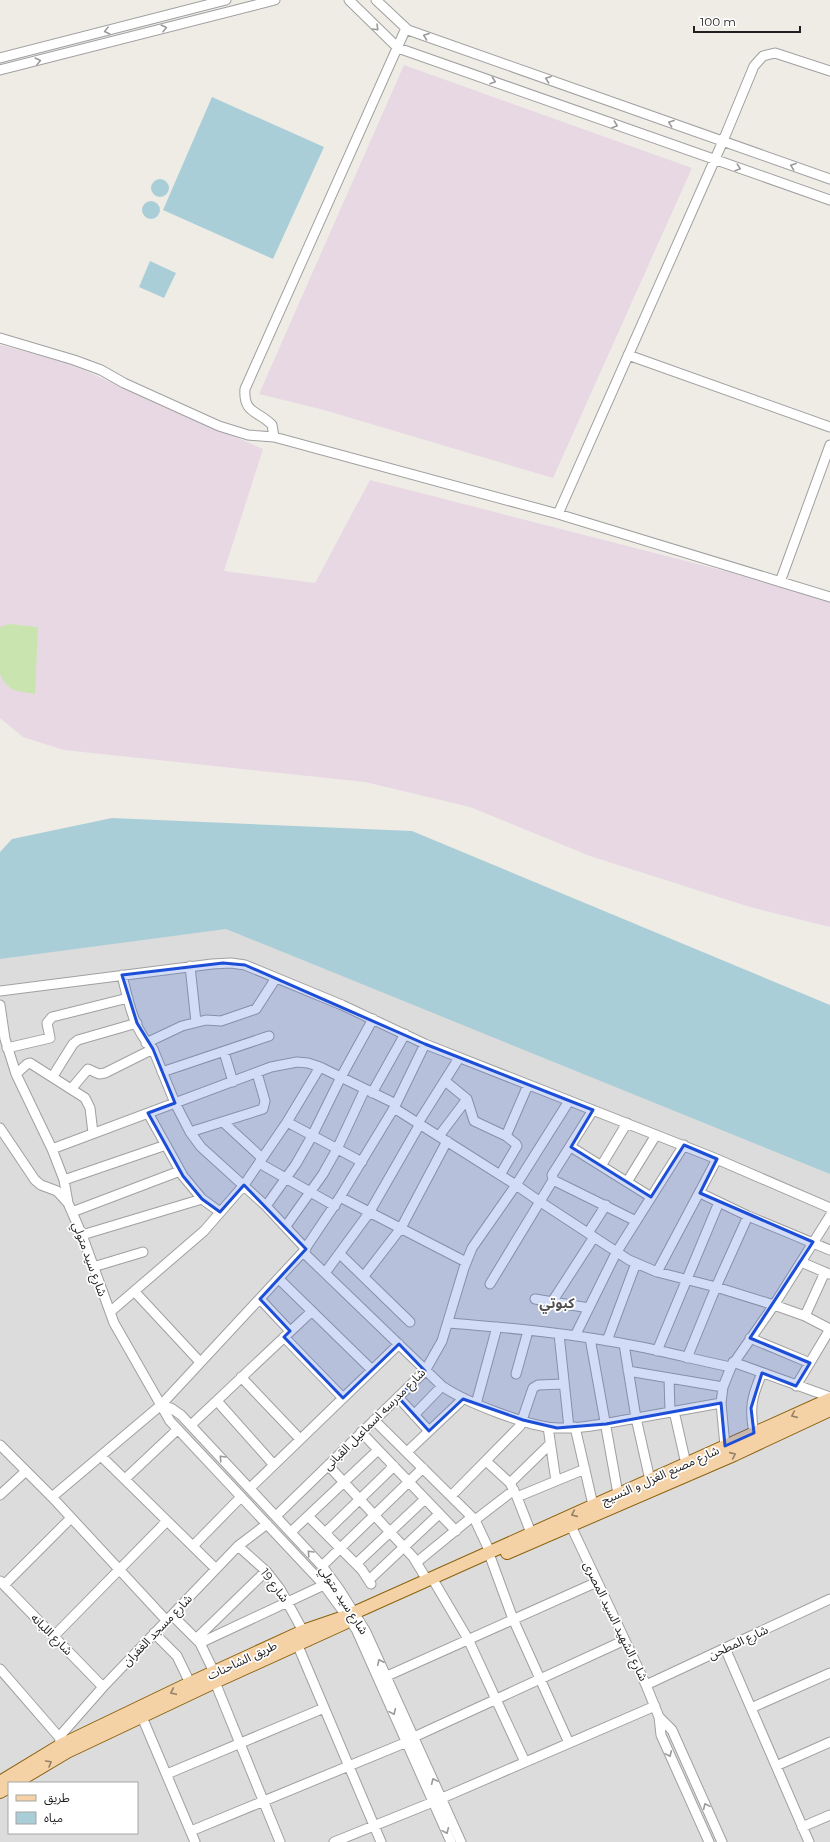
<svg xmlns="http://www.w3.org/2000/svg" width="830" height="1842" viewBox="0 0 830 1842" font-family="Montserrat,'Noto Sans Arabic',sans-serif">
  <rect width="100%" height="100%" fill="#efece6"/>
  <!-- residential -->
  <path fill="#dddcdc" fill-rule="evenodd" d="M147 901 830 1103V1842H0V938ZM9 1783H137V1833H9Z"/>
  <!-- industrial -->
  <path fill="#e7d8e4" d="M404 65 692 168 553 478 324 410 259 394Z
    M0 345 65 362 263 449 224 571 315 583 370 480 830 598V927L750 907 590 856 470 807 365 782 64 750 23 737 0 718Z"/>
  <!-- grass -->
  <path fill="#cae4b0" d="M9 624 38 627 35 694C17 691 8 692 0 674V627Z"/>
  <!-- water -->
  <path fill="#aaced8" d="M212 97 324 147 273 259 163 210Z
    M151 188a9 9 0 1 1 18 0a9 9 0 1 1-18 0Z
    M142 210a9 9 0 1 1 18 0a9 9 0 1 1-18 0Z
    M150 261 176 273 164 298 139 287Z
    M112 818 412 831 830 1005V1174L226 929 0 959V852L12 839Z"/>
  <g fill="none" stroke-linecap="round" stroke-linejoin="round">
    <!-- minor casing -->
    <g stroke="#a0a0a0" stroke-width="11">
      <path id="minor" d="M349 0 398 48 830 200
        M376 0 408 30 830 179
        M0 58 226 0
        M0 70 275 0
        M0 338 74 360 101 370 124 383 219 426 248 435 274 437 558 514 830 597
        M628 355 830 427
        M274 437 272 425C259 411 243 414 245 389L406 28
        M558 514 723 141 754 66 763 56 775 53 830 71
        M780 582 830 445
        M190 966 196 1022
        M122 975C128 1000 134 1031 153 1049L175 1103 190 1132 201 1147 266 1206 306 1249
        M0 991 212 964 231 963 245 965 342 1005 425 1044 712 1157 830 1208
        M0 1005 5 1039 16 1074 52 1149 64 1180 68 1203
        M146 1043 182 1026 206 1020 221 1021 256 1009 276 978
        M7 1048 50 1038 47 1023 52 1017 128 998
        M224 1052 233 1082
        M162 1072 269 1036
        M16 1074 27 1064 30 1063 85 1098 90 1108 93 1133
        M53 1076 73 1044 78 1040 137 1023
        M445 1081 467 1099 474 1121 506 1136 516 1144 517 1146 500 1175
        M72 1088 88 1069 99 1074 105 1073 153 1049
        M372 1093 405 1034
        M394 1108 516 1185 539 1201 629 1260 657 1272 716 1287 774 1305 805 1316 830 1329
        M148 1113 183 1176 202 1199 220 1212
        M223 1122 262 1158
        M287 1122 362 1162
        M418 1123 459 1058
        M0 1128 35 1180 41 1185 57 1191 68 1203 82 1235 114 1323 170 1421 324 1585 356 1629 451 1842
        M190 1132 263 1109 265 1101 257 1073
        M439 1136 467 1099
        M506 1136 528 1085
        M571 1147 651 1197
        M52 1149 271 1067 297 1062 308 1063 320 1067 396 1104
        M259 1163 335 1206
        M601 1166 627 1123
        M64 1180 166 1145
        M553 1180 636 1221
        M627 1182 656 1135
        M700 1193 748 1216 830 1250
        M340 1197 466 1262
        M266 1206 296 1164 312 1136 341 1077 373 1019
        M72 1212 180 1171
        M286 1226 323 1174 337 1149 365 1089
        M588 1233 606 1205
        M82 1235 202 1199
        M303 1252 442 1386C465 1402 531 1428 559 1428 585 1429 611 1422 637 1418 665 1413 693 1408 721 1403
        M340 1254 410 1322
        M801 1262 829 1274
        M93 1267 143 1252
        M657 1272 717 1159
        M325 1273 369 1213 420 1124
        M364 1276 401 1228 447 1141
        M279 1279 372 1370
        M490 1284 553 1180 552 1175 593 1110
        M134 1291 200 1362
        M260 1299 290 1331
        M535 1299 589 1308
        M552 1302 594 1237
        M110 1312 204 1231 244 1185 287 1122 320 1067
        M805 1316 825 1272
        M448 1323C513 1328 578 1334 641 1347 671 1353 701 1361 731 1367
        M559 1334 569 1428
        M575 1336 616 1253 684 1145
        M284 1337 343 1398
        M590 1338 618 1494
        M750 1338 810 1363
        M607 1341 636 1263
        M624 1344 636 1418 650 1480
        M657 1351 717 1207
        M687 1358 716 1287 748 1216
        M733 1362 830 1397
        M628 1371 723 1387
        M516 1374 528 1331
        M241 1377 300 1439
        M669 1378 670 1412
        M796 1386 830 1329
        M398 1397 429 1431
        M217 1401 274 1465
        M476 1404 497 1327
        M161 1405 171 1408 181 1415 322 1566 339 1589 366 1632 461 1842
        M674 1411 686 1464
        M414 1415 442 1386
        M374 1420 475 1520 490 1552
        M191 1425 311 1312
        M548 1427 556 1481
        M575 1427 593 1505
        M361 1432 456 1531
        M754 1433C749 1408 752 1396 762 1373
        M0 1445 52 1497 166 1620
        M725 1446 721 1403 723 1387 731 1367 774 1305 830 1216
        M407 1452 463 1399
        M101 1456 216 1569
        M486 1461 510 1483 517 1497 531 1533
        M328 1465 413 1557 427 1580
        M125 1479 177 1430
        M510 1483 550 1444
        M250 1488 399 1344
        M0 1495 26 1471
        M451 1496 520 1426 533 1388 538 1385 564 1384
        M52 1497 161 1405 303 1252 340 1197 394 1108 425 1044
        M517 1497 585 1469
        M276 1516 425 1371 442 1341 464 1268 472 1248 516 1185 569 1101
        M308 1516 362 1570 371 1584
        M475 1520 514 1490
        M571 1526 646 1685 659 1717 661 1735 709 1842
        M291 1532 378 1450
        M325 1533 394 1466
        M193 1546 241 1497
        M238 1546 266 1571 280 1589 303 1631
        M491 1559 513 1619 569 1743
        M417 1562 472 1517
        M356 1564 425 1499
        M322 1566 423 1468
        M432 1578 468 1639 525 1762
        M369 1580 439 1514
        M0 1581 103 1687
        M4 1585 71 1518
        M172 1615 200 1643 214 1672
        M154 1633 177 1656 190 1683
        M54 1636 167 1521
        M197 1638 266 1571
        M200 1643 324 1585
        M298 1646 381 1842
        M725 1648 809 1842
        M0 1669 59 1737
        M387 1676 597 1582
        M215 1682 280 1842
        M646 1685 830 1599
        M751 1708 830 1673
        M142 1717 195 1842
        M659 1717 672 1730 722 1842
        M414 1737 625 1640
        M61 1745 59 1737 103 1687 238 1546 267 1524
        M776 1766 830 1742
        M167 1774 324 1708
        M802 1827 830 1815
        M191 1831 407 1742
        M334 1842 433 1802 655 1706"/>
    </g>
    <!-- major casing -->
    <g stroke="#8c620d" stroke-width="14">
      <path id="major" d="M507 1553 734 1455 830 1410
        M0 1782 61 1745 190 1683 303 1631 347 1616 490 1552 830 1399
        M15 1783 67 1752 215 1682 345 1623
        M0 1792 9 1787"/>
    </g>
    <!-- minor -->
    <use href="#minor" stroke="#fff" stroke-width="9"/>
    <!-- major -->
    <use href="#major" stroke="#f4d2a6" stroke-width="12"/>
  </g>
  <!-- one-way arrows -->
  <defs><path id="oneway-chevron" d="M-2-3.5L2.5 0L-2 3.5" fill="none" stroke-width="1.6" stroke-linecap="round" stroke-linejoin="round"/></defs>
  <g stroke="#9a9a9a">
    <use href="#oneway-chevron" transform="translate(164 28) rotate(-14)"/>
    <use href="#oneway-chevron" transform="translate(376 28) rotate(45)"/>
    <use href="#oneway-chevron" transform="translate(107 31) rotate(166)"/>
    <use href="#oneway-chevron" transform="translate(426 36) rotate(-160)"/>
    <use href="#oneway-chevron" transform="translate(38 61) rotate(-14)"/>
    <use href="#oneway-chevron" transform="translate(548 79) rotate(-160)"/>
    <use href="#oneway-chevron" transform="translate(493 81) rotate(19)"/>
    <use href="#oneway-chevron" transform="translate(671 123) rotate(-160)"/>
    <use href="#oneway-chevron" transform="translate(615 125) rotate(19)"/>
    <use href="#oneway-chevron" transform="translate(793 166) rotate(-160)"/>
    <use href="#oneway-chevron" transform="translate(738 168) rotate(19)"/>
    <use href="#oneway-chevron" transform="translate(222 1458) rotate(-133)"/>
    <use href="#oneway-chevron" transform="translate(310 1553) rotate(-133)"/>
    <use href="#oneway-chevron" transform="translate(380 1662) rotate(-115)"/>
    <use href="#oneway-chevron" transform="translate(393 1712) rotate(66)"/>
    <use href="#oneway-chevron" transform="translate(669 1754) rotate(66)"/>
    <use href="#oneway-chevron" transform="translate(434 1781) rotate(-114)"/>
    <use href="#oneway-chevron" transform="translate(706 1806) rotate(-114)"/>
    <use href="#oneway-chevron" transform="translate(446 1831) rotate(66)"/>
  </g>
  <g stroke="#948169">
    <use href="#oneway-chevron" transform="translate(794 1415) rotate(156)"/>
    <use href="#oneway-chevron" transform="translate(733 1455) rotate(-24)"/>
    <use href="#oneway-chevron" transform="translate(574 1514) rotate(156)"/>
    <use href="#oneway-chevron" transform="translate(173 1692) rotate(155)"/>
    <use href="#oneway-chevron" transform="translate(49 1763) rotate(-30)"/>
  </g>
  <!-- marked area -->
  <path fill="#1d4ed8" fill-opacity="0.2" stroke="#1d4ed8" stroke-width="3" stroke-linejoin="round" d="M223 963 245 965 425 1044 593 1110 571 1147 651 1197 684 1145 717 1159 700 1193 813 1242 750 1338 810 1363 796 1386 762 1373 751 1408 754 1433 725 1446 721 1403 606 1424 557 1428 523 1420 463 1399 429 1431 398 1397 425 1371 399 1344 343 1398 284 1337 290 1331 260 1299 306 1249 244 1185 220 1212 202 1199 183 1176 148 1113 175 1103 153 1049 137 1023 122 975Z"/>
  <g text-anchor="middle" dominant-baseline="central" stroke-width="3.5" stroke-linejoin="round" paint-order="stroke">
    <!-- street labels -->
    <g font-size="12" fill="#1f1f1f" stroke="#fff">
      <text transform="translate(90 1259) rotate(70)">شارع سيد متولي</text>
      <text transform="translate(374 1419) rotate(-45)">شارع مدرسه اسماعيل القبانى</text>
      <text transform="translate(660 1475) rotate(-24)">شارع مصنع الغزل و النسيج</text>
      <text transform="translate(275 1585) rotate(53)">شارع 19</text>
      <text transform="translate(344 1600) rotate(57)">شارع سيد متولي</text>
      <text transform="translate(616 1621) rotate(64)">شارع الشهيد السيد المصرى</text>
      <text transform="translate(157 1630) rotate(-46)">شارع مسجد الغفران</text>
      <text transform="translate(52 1634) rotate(45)">شارع اللبانه</text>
      <text transform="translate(738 1642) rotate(-25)">شارع المطحن</text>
      <text transform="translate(242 1660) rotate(-25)">طريق الشاحنات</text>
    </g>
    <!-- quarter labels -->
    <g font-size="14" font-weight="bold" fill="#525252" stroke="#fff">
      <text x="557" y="1303">كبوتي</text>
    </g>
  </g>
  <!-- legend -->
  <rect x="8" y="1782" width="130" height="52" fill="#ffffff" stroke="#a5a5a5"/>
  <rect x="16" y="1795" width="20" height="6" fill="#f4d2a6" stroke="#a5a5a5"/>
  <text x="44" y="1802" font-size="12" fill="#1f1f1f">طريق</text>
  <rect x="16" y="1812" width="20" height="12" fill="#aaced8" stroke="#a5a5a5"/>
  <text x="44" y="1822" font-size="12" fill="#1f1f1f">مياه</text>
  <!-- scale -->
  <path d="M694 26v6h106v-6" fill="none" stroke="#1f1f1f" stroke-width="2"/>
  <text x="700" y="26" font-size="12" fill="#1f1f1f" stroke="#ffffff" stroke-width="3" paint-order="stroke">100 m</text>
</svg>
